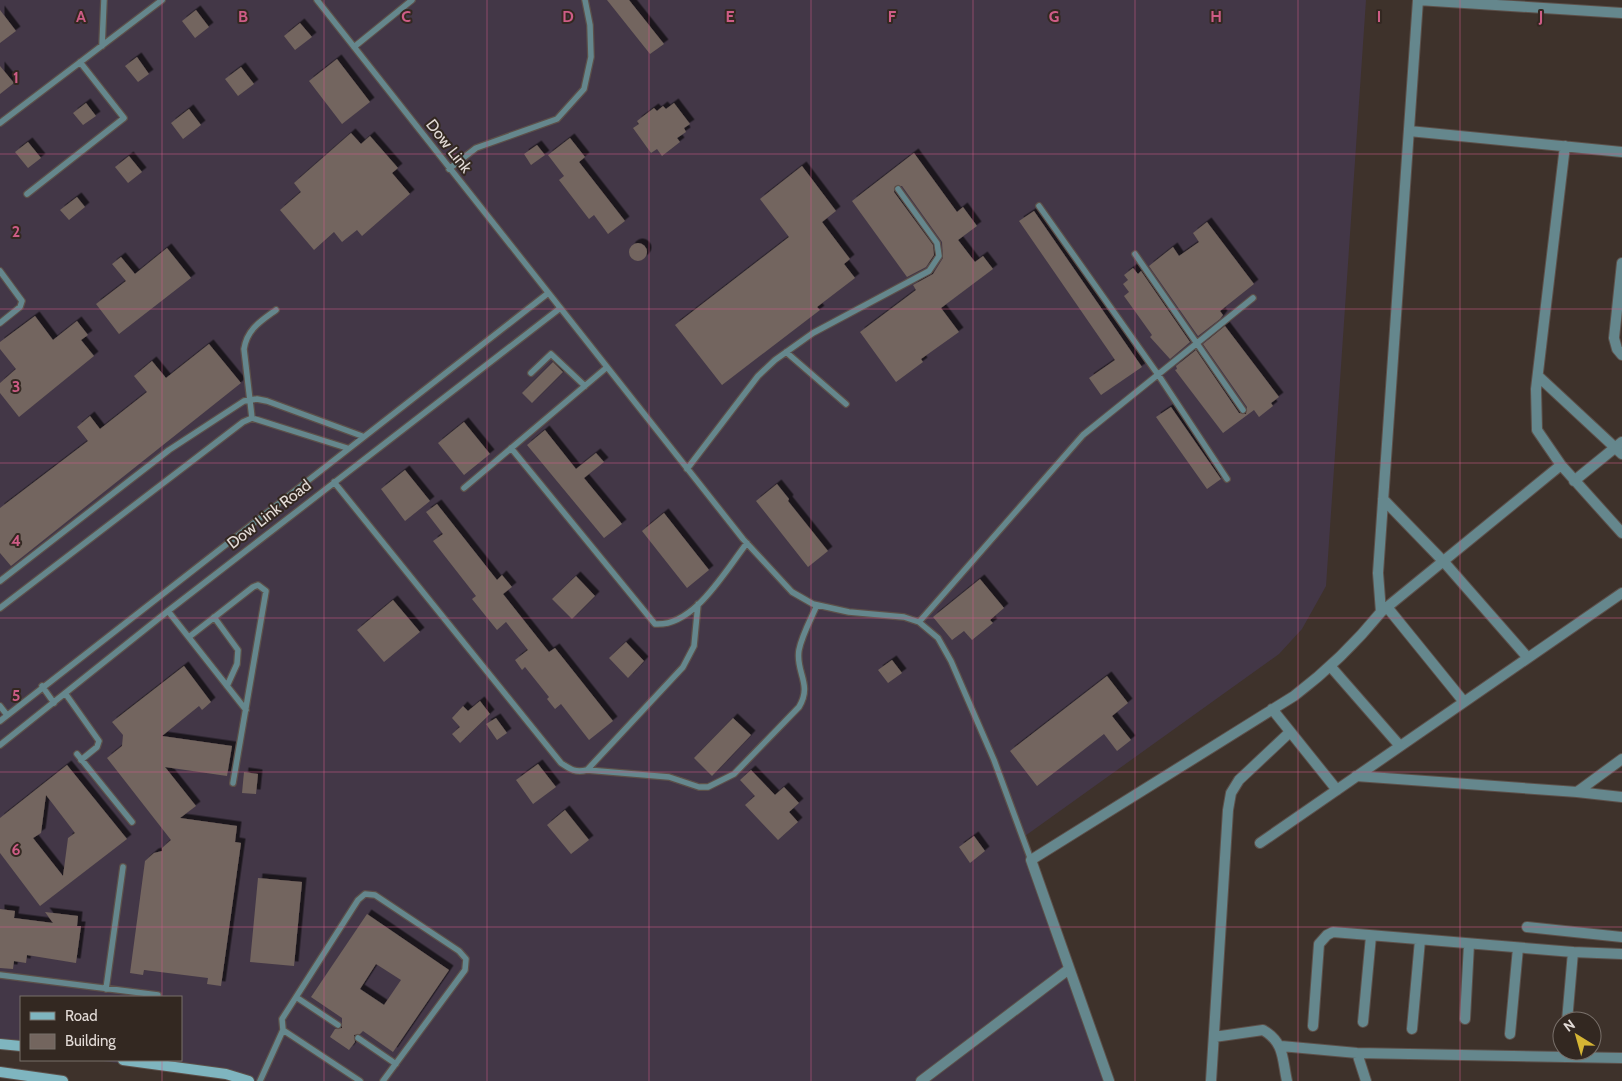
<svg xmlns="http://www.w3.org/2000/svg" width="1622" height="1081" viewBox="0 0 1622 1081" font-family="Cabin,sans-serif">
  <defs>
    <filter id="shadow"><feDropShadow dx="4.5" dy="-4.5" stdDeviation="0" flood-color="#0009"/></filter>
  </defs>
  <rect width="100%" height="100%" fill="#3e322b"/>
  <!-- education -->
  <path fill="#433747" d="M0 0H1366L1326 586 1302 629 1279 654 1025 836 1104 1081H247L96 1060H181V997H21V1049L0 1046Z"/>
  <!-- building -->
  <path fill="#73655e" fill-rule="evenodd" filter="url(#shadow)" d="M607 0H629L664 44 650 54Z
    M0 10 16 31 0 43Z
    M196 10 209 27 195 38 182 21Z
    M300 23 312 37 295 50 284 36Z
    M137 57 149 74 138 82 125 66Z
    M337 59 370 102 342 124 309 81Z
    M0 66 14 83 0 94Z
    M241 67 254 84 238 96 225 79Z
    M86 103 96 116 83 125 73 113Z
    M674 103 690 124 684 128 686 132 677 138 680 142 662 156 657 149 651 153 633 128 639 124 637 121 654 108 657 111 663 106 666 109Z
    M189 109 201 125 183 139 171 123Z
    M351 133 361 144 370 136 398 168 392 173 410 194 362 236 357 230 342 242 334 232 314 250 280 210 301 192 294 183Z
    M570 138 585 157 579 162 625 221 608 234 594 215 589 219 559 180 564 176 548 155Z
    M28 142 41 158 28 168 15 152Z
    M537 145 545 155 531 165 524 154Z
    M914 153 957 212 963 207 977 226 958 240 975 262 983 256 993 269 941 308 959 332 921 359 923 362 896 382 860 332 916 290 913 285 933 274 943 258 942 242 902 186H895L894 192 933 245 934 255 926 267 907 277 852 201Z
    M129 156 142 172 128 183 115 167Z
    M802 166 836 211 822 222 850 259 844 264 855 278 817 307 820 310 722 385 675 325 789 237 760 199Z
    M77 197 85 207 69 220 60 210Z
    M1034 211 1142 367 1101 395 1089 378 1115 360 1019 221Z
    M1207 222 1254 284 1220 311 1223 315 1220 319 1198 336 1149 266 1173 247 1179 256 1199 242 1193 233Z
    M629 252a9 9 0 1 1 18 0a9 9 0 1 1-18 0Z
    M167 248 191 278 119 334 96 304 126 281 112 264 121 257 135 274Z
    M1133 268 1138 274 1141 271 1190 342 1170 359 1150 337 1152 335 1124 296 1129 292 1123 284 1128 280 1124 275Z
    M35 316 53 340 77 321 88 335 81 340 94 356 19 417 0 393V383L16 369 0 349V342Z
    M1225 326 1279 397 1271 403 1273 406 1259 417 1254 410 1223 433 1175 370 1177 369 1176 366 1196 350 1239 413 1246 414 1247 407 1203 344Z
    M209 344 241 383 11 566 0 553V508L88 441 77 427 90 416 100 429 147 392 134 376 152 361 166 378Z
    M553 362 563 372 532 403 522 393Z
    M1171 407 1221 479 1207 489 1156 417Z
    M464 422 490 454 464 475 438 443Z
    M545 430 576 469 596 453 604 462 584 478 622 524 604 538 527 445Z
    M405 470 430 501 405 521 381 489Z
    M777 484 789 499 788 501 828 551 808 567 756 501Z
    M437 504 497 580 502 575 512 587 503 594 549 652 555 648 613 721 589 740 561 704 555 709 547 699 549 697 525 667 522 670 515 660 528 650 506 622 497 630 472 599 476 596 433 541 443 534 426 512Z
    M664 513 709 570 687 588 642 531Z
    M576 576 595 596 572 619 552 599Z
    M980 579 1004 608 990 620 993 623 972 640 964 631 952 640 933 617Z
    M393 600 420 632 384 662 357 630Z
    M626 642 644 661 628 678 609 658Z
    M892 660 902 673 888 683 878 670Z
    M184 666 211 702 202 710 199 706 162 736 232 746 227 776 165 767 196 806 180 818 237 826 235 842 241 843 221 986 207 984 208 978 144 970 143 975 130 973 145 861 154 853 162 851V848L171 840 107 758 122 746 123 735 112 722Z
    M1107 676 1128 703 1112 716 1131 740 1117 751 1104 734 1037 786 1010 751Z
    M480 701 490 714 460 743 452 734 460 727 452 718 463 706 468 711Z
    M496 718 507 733 497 740 486 724Z
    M733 718 751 735 712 776 694 758Z
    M538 764 556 787 533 804 516 780Z
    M67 765 127 839 40 906 0 853V818ZM46 795 75 833 68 838 63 876 33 838 41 833Z
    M751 770 775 795 784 787 799 803 789 812 798 822 778 840 745 805 755 796 740 780Z
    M244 772 258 774 256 794 242 793Z
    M565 810 589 840 571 854 547 825Z
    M974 836 985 851 970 863 959 847Z
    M258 878 302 882 294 966 250 962Z
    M0 909 15 911 14 918 53 923 45 912 78 916 77 926H81L76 963 27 955 26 963 14 961 13 969 0 968Z
    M367 914 449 970 393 1052 363 1031 360 1034 354 1035 355 1042 349 1050 330 1037 335 1029 342 1028V1018L311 997ZM376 964 401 980 384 1005 360 989Z"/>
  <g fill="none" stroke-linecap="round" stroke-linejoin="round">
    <!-- lane casing -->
    <g stroke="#5c504a" stroke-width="8">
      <path id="lane" d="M317 0 743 539 792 592 813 604 849 612 904 617 919 622 938 638 951 661 994 760 1031 860
        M102 46 104 0
        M354 47 412 0
        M0 123 162 0
        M449 169 476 148 557 119 584 89 591 57 590 25 585 0
        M27 194 124 118 80 62
        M1039 206 1159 376 1227 479
        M1135 254 1243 410
        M0 271 22 301 20 307 0 323
        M786 352 846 404
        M531 373 551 354 585 386
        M252 418 244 349C247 329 261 321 276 310
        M511 448 655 624C694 627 725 571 747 543
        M687 469 758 376 775 360 813 333 929 271 939 256 937 243 898 189
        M334 482 561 763C570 769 575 773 587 770L683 667 694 646 698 604
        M464 488 606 368
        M0 581 169 450 244 401 257 399 267 401 362 436
        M0 608 243 422 252 418 347 448
        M168 611 246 710
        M214 617 238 650 237 664 227 686
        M919 622 1083 435 1253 298
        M189 637 253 587 258 585 266 591 233 783
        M42 686 54 703
        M65 693 99 741 97 747 81 760
        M0 706 7 715
        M0 721 547 294
        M0 745 168 611 559 309
        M77 754 132 822
        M587 770 669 777 699 787H708L734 774 799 707C813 684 795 672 799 650 802 635 811 619 817 605
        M0 975 158 995
        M106 989 123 867
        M296 997 338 1025
        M283 1030 282 1019 358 900 365 894 375 895 459 951 466 959 465 970 383 1081
        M358 1038 396 1064
        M260 1081 283 1030 360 1081"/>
    </g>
    <!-- street casing -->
    <g stroke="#5c504a" stroke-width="12">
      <path id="street" d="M1418 0 1622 13
        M1409 131 1622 152
        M1622 263 1614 338 1617 349 1622 355
        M1538 376 1622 454
        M1561 465 1537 430 1536 389 1565 146
        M1574 481 1622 442
        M1383 499 1444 562 1528 658
        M1387 607 1464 702
        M1381 612 1561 465 1622 533
        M1331 667 1400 746
        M1272 709 1337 790
        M1356 776 1577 792 1622 797
        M1577 792 1622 759
        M1260 843 1622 593
        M1527 927 1622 937
        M1465 1019 1469 944
        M1567 1021 1573 952
        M1363 1022 1371 936
        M1313 1026 1319 944 1327 935 1333 932 1573 952 1622 954
        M1412 1029 1420 940
        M1510 1034 1518 948
        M1214 1037 1263 1030C1285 1043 1282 1059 1287 1081
        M1281 1046 1357 1053 1622 1058
        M1357 1053 1366 1081
        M921 1081 1069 969
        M1109 1081 1031 860 1294 696C1327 671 1355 644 1381 612L1378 573 1418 0
        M1211 1081 1228 810 1231 793 1239 780 1290 732"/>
    </g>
    <!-- secondary casing -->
    <g stroke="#5c504a" stroke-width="12">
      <path id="secondary" d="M0 1044 21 1046
        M123 1060 226 1074 249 1081
        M0 1072 63 1081"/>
    </g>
    <!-- lane -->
    <use href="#lane" stroke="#65878d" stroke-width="5.5"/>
    <!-- street -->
    <use href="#street" stroke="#65878d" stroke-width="10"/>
    <!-- secondary -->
    <use href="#secondary" stroke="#7fb5bf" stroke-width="10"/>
  </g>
  <!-- grid -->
  <path fill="none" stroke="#ce5c86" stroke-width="1" stroke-opacity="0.55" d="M162 0V997M324 0V1081M487 0V1081M649 0V1081M811 0V1081M973 0V1081M1135 0V1081M1298 0V1081M1460 0V1081M0 154H1622M0 309H1622M0 463H1622M0 618H1622M0 772H1622M0 927H1622M162 1060V1081"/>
  <g text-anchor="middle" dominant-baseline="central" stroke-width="4" stroke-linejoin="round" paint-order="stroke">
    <!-- street labels -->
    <g font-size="16" fill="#e3dbd7" stroke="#332821">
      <text transform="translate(449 146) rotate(52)">Dow Link</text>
      <text transform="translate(269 514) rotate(-38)">Dow Link Road</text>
    </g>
  </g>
  <g font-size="16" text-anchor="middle" font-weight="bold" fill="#ce5c86" stroke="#332821" stroke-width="4" stroke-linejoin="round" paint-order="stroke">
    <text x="81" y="22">A</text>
    <text x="243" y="22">B</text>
    <text x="406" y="22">C</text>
    <text x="568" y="22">D</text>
    <text x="730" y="22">E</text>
    <text x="892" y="22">F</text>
    <text x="1054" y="22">G</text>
    <text x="1216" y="22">H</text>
    <text x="1379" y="22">I</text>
    <text x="1541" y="22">J</text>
    <text x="16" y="83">1</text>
    <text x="16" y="237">2</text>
    <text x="16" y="392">3</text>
    <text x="16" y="546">4</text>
    <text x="16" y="701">5</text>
    <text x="16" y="855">6</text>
  </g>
  <!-- legend -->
  <rect x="20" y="996" width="162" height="65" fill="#332821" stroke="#79706a"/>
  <rect x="30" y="1012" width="25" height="8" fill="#7fb5bf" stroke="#79706a"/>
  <text x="65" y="1021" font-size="15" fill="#e3dbd7">Road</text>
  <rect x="30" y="1034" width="25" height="15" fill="#73655e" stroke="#79706a"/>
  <text x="65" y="1046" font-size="15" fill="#e3dbd7">Building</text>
  <!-- north arrow -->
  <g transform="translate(1577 1036) rotate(323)"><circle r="24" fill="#332821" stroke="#79706a"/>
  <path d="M0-4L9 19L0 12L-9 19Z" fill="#d5b534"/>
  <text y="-8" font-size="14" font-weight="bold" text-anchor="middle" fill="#e3dbd7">N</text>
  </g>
</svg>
